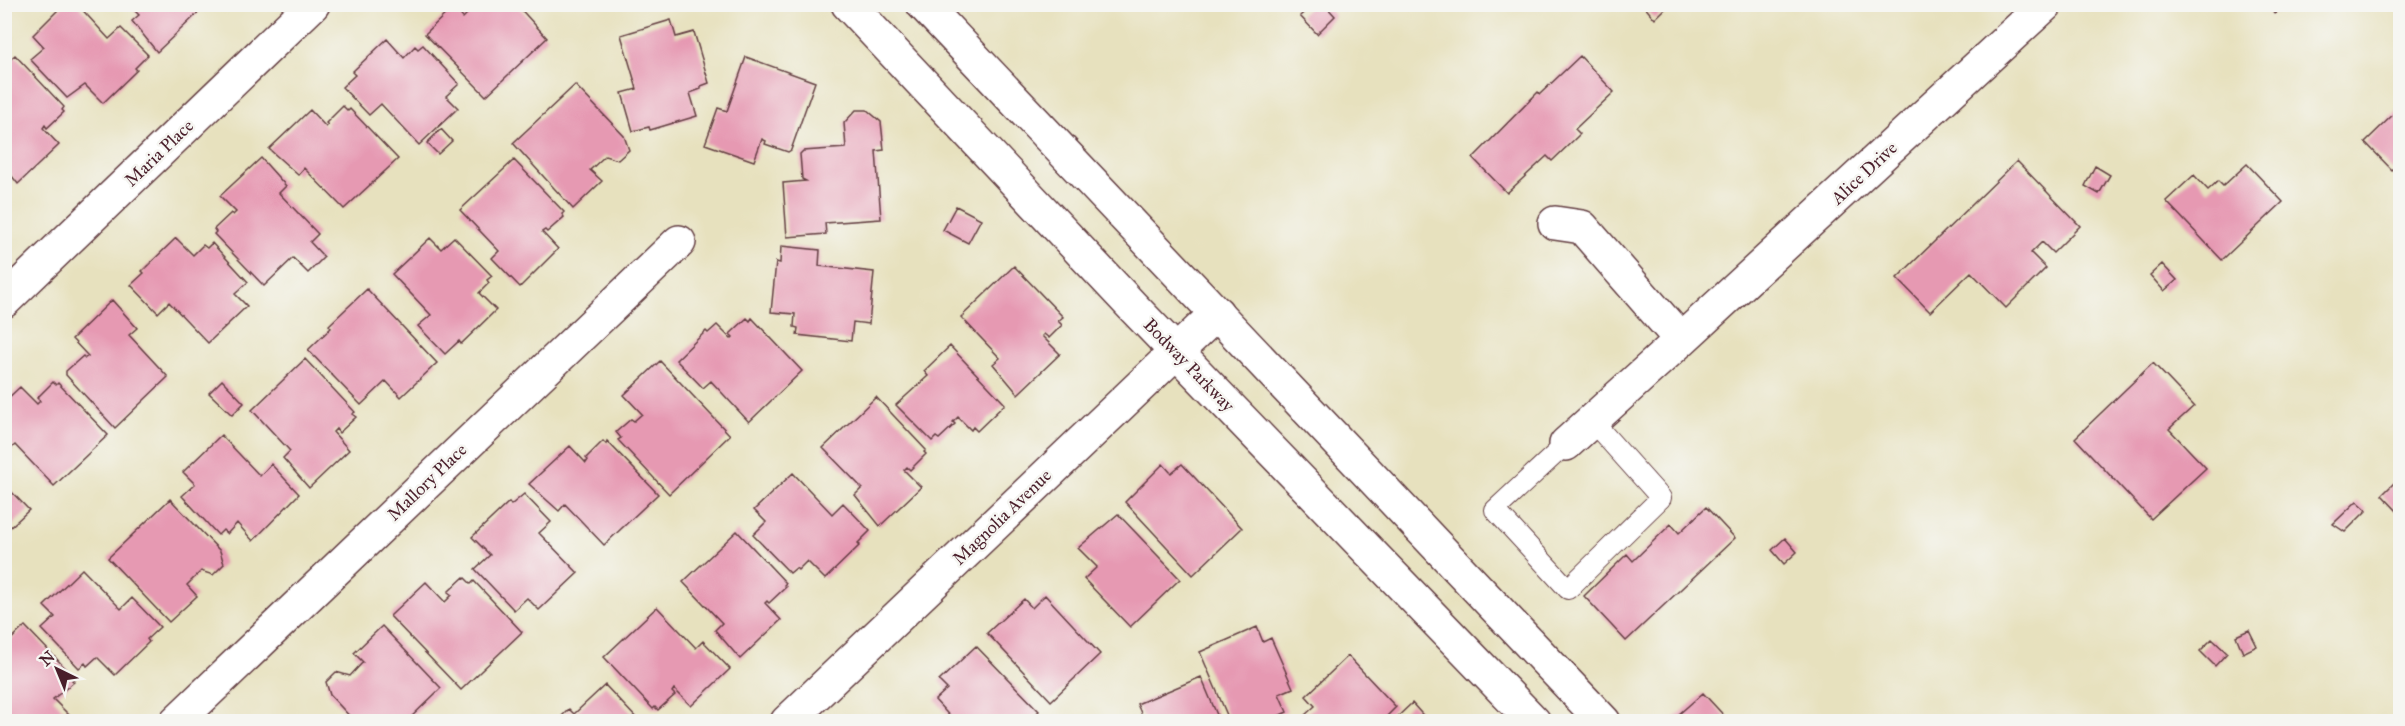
<svg xmlns="http://www.w3.org/2000/svg" width="2405" height="726" viewBox="0 0 2405 726" font-family="'IM FELL Great Primer',serif">
  <rect width="100%" height="100%" fill="#f6f6f2"/>
  <filter id="ink" filterUnits="userSpaceOnUse"><feTurbulence type="fractalNoise" baseFrequency=".0167" numOctaves="2"/><feDisplacementMap in="SourceGraphic" scale="12" xChannelSelector="R" yChannelSelector="G"/><feConvolveMatrix kernelMatrix="1 2 1 2 8 2 1 2 1" color-interpolation-filters="sRGB"/></filter>
  <filter id="wash" filterUnits="userSpaceOnUse"><feTurbulence type="fractalNoise" baseFrequency=".008" numOctaves="4" result="noise"/><feDisplacementMap in="SourceGraphic" scale="24" xChannelSelector="R" yChannelSelector="G"/><feGaussianBlur stdDeviation="1.35" result="paint"/><feColorMatrix in="noise" values="0 0 0 0 0 0 0 0 0 0 0 0 0 0 0 0 0 1.4 0 .05"/><feComposite in="paint" operator="in"/></filter>
  <g filter="url(#wash)">
    <rect width="100%" height="100%" fill="#e7e1be"/>
    <g id="blocks">
      <!-- building -->
      <path fill="#e699b2" d="M64 4H77L109 39 121 28 148 55 135 68 137 70 103 103 85 85 67 98 30 59 44 47 33 35Z
        M128 4H190L198 13 157 52 132 21 139 15Z
        M477 4H516L547 38 486 96 425 34 453 7 463 18Z
        M1313 4H1324L1335 16 1317 34 1300 16Z
        M1642 4H1670L1655 19Z
        M2267 4H2285L2275 14Z
        M671 20 676 37 694 32 709 83 701 86V89L690 93 697 116 650 130 649 127 633 131 622 93 637 89 621 35Z
        M387 39 404 58 415 46 418 49 423 45 459 84 446 96 458 108 419 145 381 104 369 115 342 87 355 75 352 72Z
        M15 55 64 107 62 110 64 112 47 128 45 125 43 128 59 145 18 184 4 166V65Z
        M1580 56 1614 92 1575 129 1580 134 1552 161 1547 156 1507 193 1473 158 1538 92 1540 94Z
        M746 57 815 82 791 150 788 152 765 144 766 141 762 139 754 161 705 144 718 108 727 111Z
        M575 85 624 136 629 150 618 160 605 156 590 170 602 181 573 209 513 143Z
        M343 106 348 111 350 109 398 159 344 209 304 168 298 175 269 149 310 110 326 127 328 125 326 123Z
        M2400 108V162L2392 170 2365 142Z
        M856 110H867L881 122 884 150 876 151 881 219 825 223 826 234 787 237 783 183 806 181 802 179 800 154 803 151 846 148 844 123Z
        M441 129 452 141 438 154 427 143Z
        M261 158 286 186 279 193 318 234 310 242 324 257 308 273 293 258 264 286 214 234 216 232 214 229 231 213 233 215 236 212 220 196Z
        M514 160 564 212 562 214 564 217 547 232 545 230 542 232 558 249 520 287 492 258 499 251 460 210Z
        M2017 161 2080 226 2053 253 2042 242 2031 253 2046 268 2006 308 1971 272 1930 312 1897 278Z
        M2247 164 2283 202 2222 260 2166 201 2194 175 2208 190 2218 181 2223 186Z
        M2095 166 2110 175 2099 194 2085 186Z
        M956 206 981 219 968 243 943 230Z
        M454 237 492 276 487 280 489 283 479 293 496 310 461 344 459 341 445 354 418 326 431 315 392 274 430 238 441 249Z
        M176 238 193 255 203 245 207 248 212 243 248 282 235 294 247 306 208 343 169 302 158 313 131 285 144 273 142 271Z
        M781 246 820 250 819 266 874 272 869 324 853 322 851 341 797 335 798 328 794 327 795 314 771 312 776 262 780 263Z
        M2162 264 2177 280 2164 291 2150 275Z
        M1014 266 1063 317 1058 321 1062 325 1049 338 1044 334 1042 336 1060 354 1018 394 993 364 1000 358 961 317Z
        M367 289 437 363 401 397 386 381 361 405 308 350 331 328 329 325Z
        M112 300 137 328 129 335 168 377 115 428 66 375V371L83 356 85 358 88 356 72 339Z
        M747 318 750 321 752 318 802 371 749 422 711 381 703 388 676 360 706 331 708 333 717 325 731 339 733 337 730 334Z
        M950 346 1005 404 977 431 973 427 971 430 958 417 953 422 955 424 939 439 936 437 932 441 896 405 928 376 924 371Z
        M305 359 355 412 352 414 356 417 339 433 336 429 333 432 349 450 309 488 283 458 290 451 252 410Z
        M660 361 730 435 669 494 618 440 621 438 616 432 631 419 634 421 642 414 624 395Z
        M2153 363 2194 406 2169 429 2206 468 2151 519 2075 438Z
        M222 380 244 403 232 415 209 393Z
        M53 382 56 385 58 383 108 435 54 486 15 445 8 451 4 447V402L20 387 37 404 40 401 37 398Z
        M876 397 926 450 924 452 926 454 910 470 907 467 904 470 921 487 880 526 855 495 862 488 823 448Z
        M221 435 260 476 271 464 299 494 253 541 237 523 227 534 223 530 218 535 182 496 195 484 183 472Z
        M603 441 606 444 607 441 658 494 604 545 565 504 559 511 529 484 570 446 586 463 588 460 586 458Z
        M1163 464 1171 473 1182 464 1242 528 1193 575 1125 502Z
        M793 473 832 514 843 503 870 531 858 543 860 545 825 579 807 561 798 570 796 568 790 573 753 535 766 522 754 510Z
        M2395 482 2400 487V514L2382 495Z
        M4 484 29 510 4 533Z
        M524 494 551 522 539 533 578 573 539 610 527 598 514 610 475 569 490 555 472 537 509 502 511 505Z
        M170 499 220 551 224 564 213 575 201 571 187 585 197 596 169 622 108 558Z
        M2357 501 2367 510 2345 532 2333 524Z
        M1706 507 1735 538 1626 641 1584 596 1627 554 1633 561 1671 524 1679 533Z
        M1118 514 1180 579 1130 627 1084 579 1097 567 1078 548Z
        M737 531 786 583 784 585 786 587 769 603 767 601 765 603 781 620 740 659 715 630 722 623 683 582Z
        M1785 538 1797 552 1784 564 1772 550Z
        M82 569 121 609 132 598 160 627 147 639 149 642 115 675 97 657 87 666 85 663 79 668 42 629 55 617 44 606Z
        M464 577 471 584 474 581 522 632 461 690 390 616 426 582 445 602 452 595 448 592Z
        M1045 595 1100 654 1051 701 987 633 1024 599 1032 608Z
        M657 607 696 648 703 641 730 669 691 706 674 689 672 692 675 695 658 710 655 707 653 709 604 657Z
        M25 626 75 678 72 680 74 682 53 699 70 716 64 722H8L11 717 4 710V646Z
        M382 626 441 688 406 722H355L330 695 326 682 336 672 350 676 363 662 354 653Z
        M1257 627 1263 642 1271 638 1293 688 1279 694 1287 712 1265 722H1230L1200 652Z
        M2249 630 2257 646 2243 653 2236 636Z
        M2212 639 2227 653 2215 666 2200 651Z
        M976 646 1039 711 1028 722H955L935 700 947 689 939 681Z
        M1348 656 1396 707 1381 722H1311L1305 715 1315 706 1306 696Z
        M1201 677 1220 722H1145L1137 704Z
        M605 685 640 722H556L569 709 574 714Z
        M1703 693 1730 722H1670Z
        M1412 703 1429 722H1392Z"/>
    </g>
  </g>
  <g filter="url(#ink)">
    <use href="#blocks" fill-opacity="0" stroke="#623c41" stroke-width="1.5"/>
    <g fill="none" stroke-linecap="round" stroke-linejoin="round">
      <!-- service casing -->
      <g stroke="#623c41" stroke-width="22">
        <path id="service" d="M1566 444 1495 510 1568 589 1661 498 1592 421"/>
      </g>
      <!-- minor casing -->
      <g stroke="#623c41" stroke-width="36">
        <path id="minor" d="M1555 223 1582 227 1681 340 2046 4
          M4 301 313 4
          M1566 444 1681 340
          M176 722 679 242
          M787 722 1217 313"/>
      </g>
      <!-- tertiary casing -->
      <g stroke="#623c41" stroke-width="36">
        <path id="tertiary" d="M848 4 1133 307 1534 722
          M923 4 1604 722"/>
      </g>
      <!-- service -->
      <use href="#service" stroke="#fff" stroke-width="20"/>
      <!-- minor -->
      <use href="#minor" stroke="#fff" stroke-width="33"/>
      <!-- tertiary -->
      <use href="#tertiary" stroke="#fff" stroke-width="33"/>
    </g>
  </g>
  <g text-anchor="middle" dominant-baseline="central" stroke-width="5" stroke-linejoin="round" paint-order="stroke">
    <!-- street labels -->
    <g font-size="18" fill="#4a1f2b" stroke="#f6f6f2">
      <text transform="translate(159 153) rotate(-44)">Maria Place</text>
      <text transform="translate(1864 173) rotate(-43)">Alice Drive</text>
      <text transform="translate(1189 365) rotate(46)">Bodway Parkway</text>
      <text transform="translate(427 482) rotate(-44)">Mallory Place</text>
      <text transform="translate(1002 517) rotate(-44)">Magnolia Avenue</text>
    </g>
  </g>
  <!-- margin -->
  <rect width="2405" height="726" fill="none" stroke="#f6f6f2" stroke-width="24"/>
  <!-- north arrow -->
  <g transform="translate(57 669) rotate(317)" stroke="#f6f6f2" stroke-width="4.5" paint-order="stroke">
  <path d="M0-4.5L10 22L0 15L-10 22Z" fill="#4a1f2b"/>
  <text y="-9" font-size="16" font-weight="bold" text-anchor="middle" fill="#4a1f2b">N</text>
  </g>
</svg>
